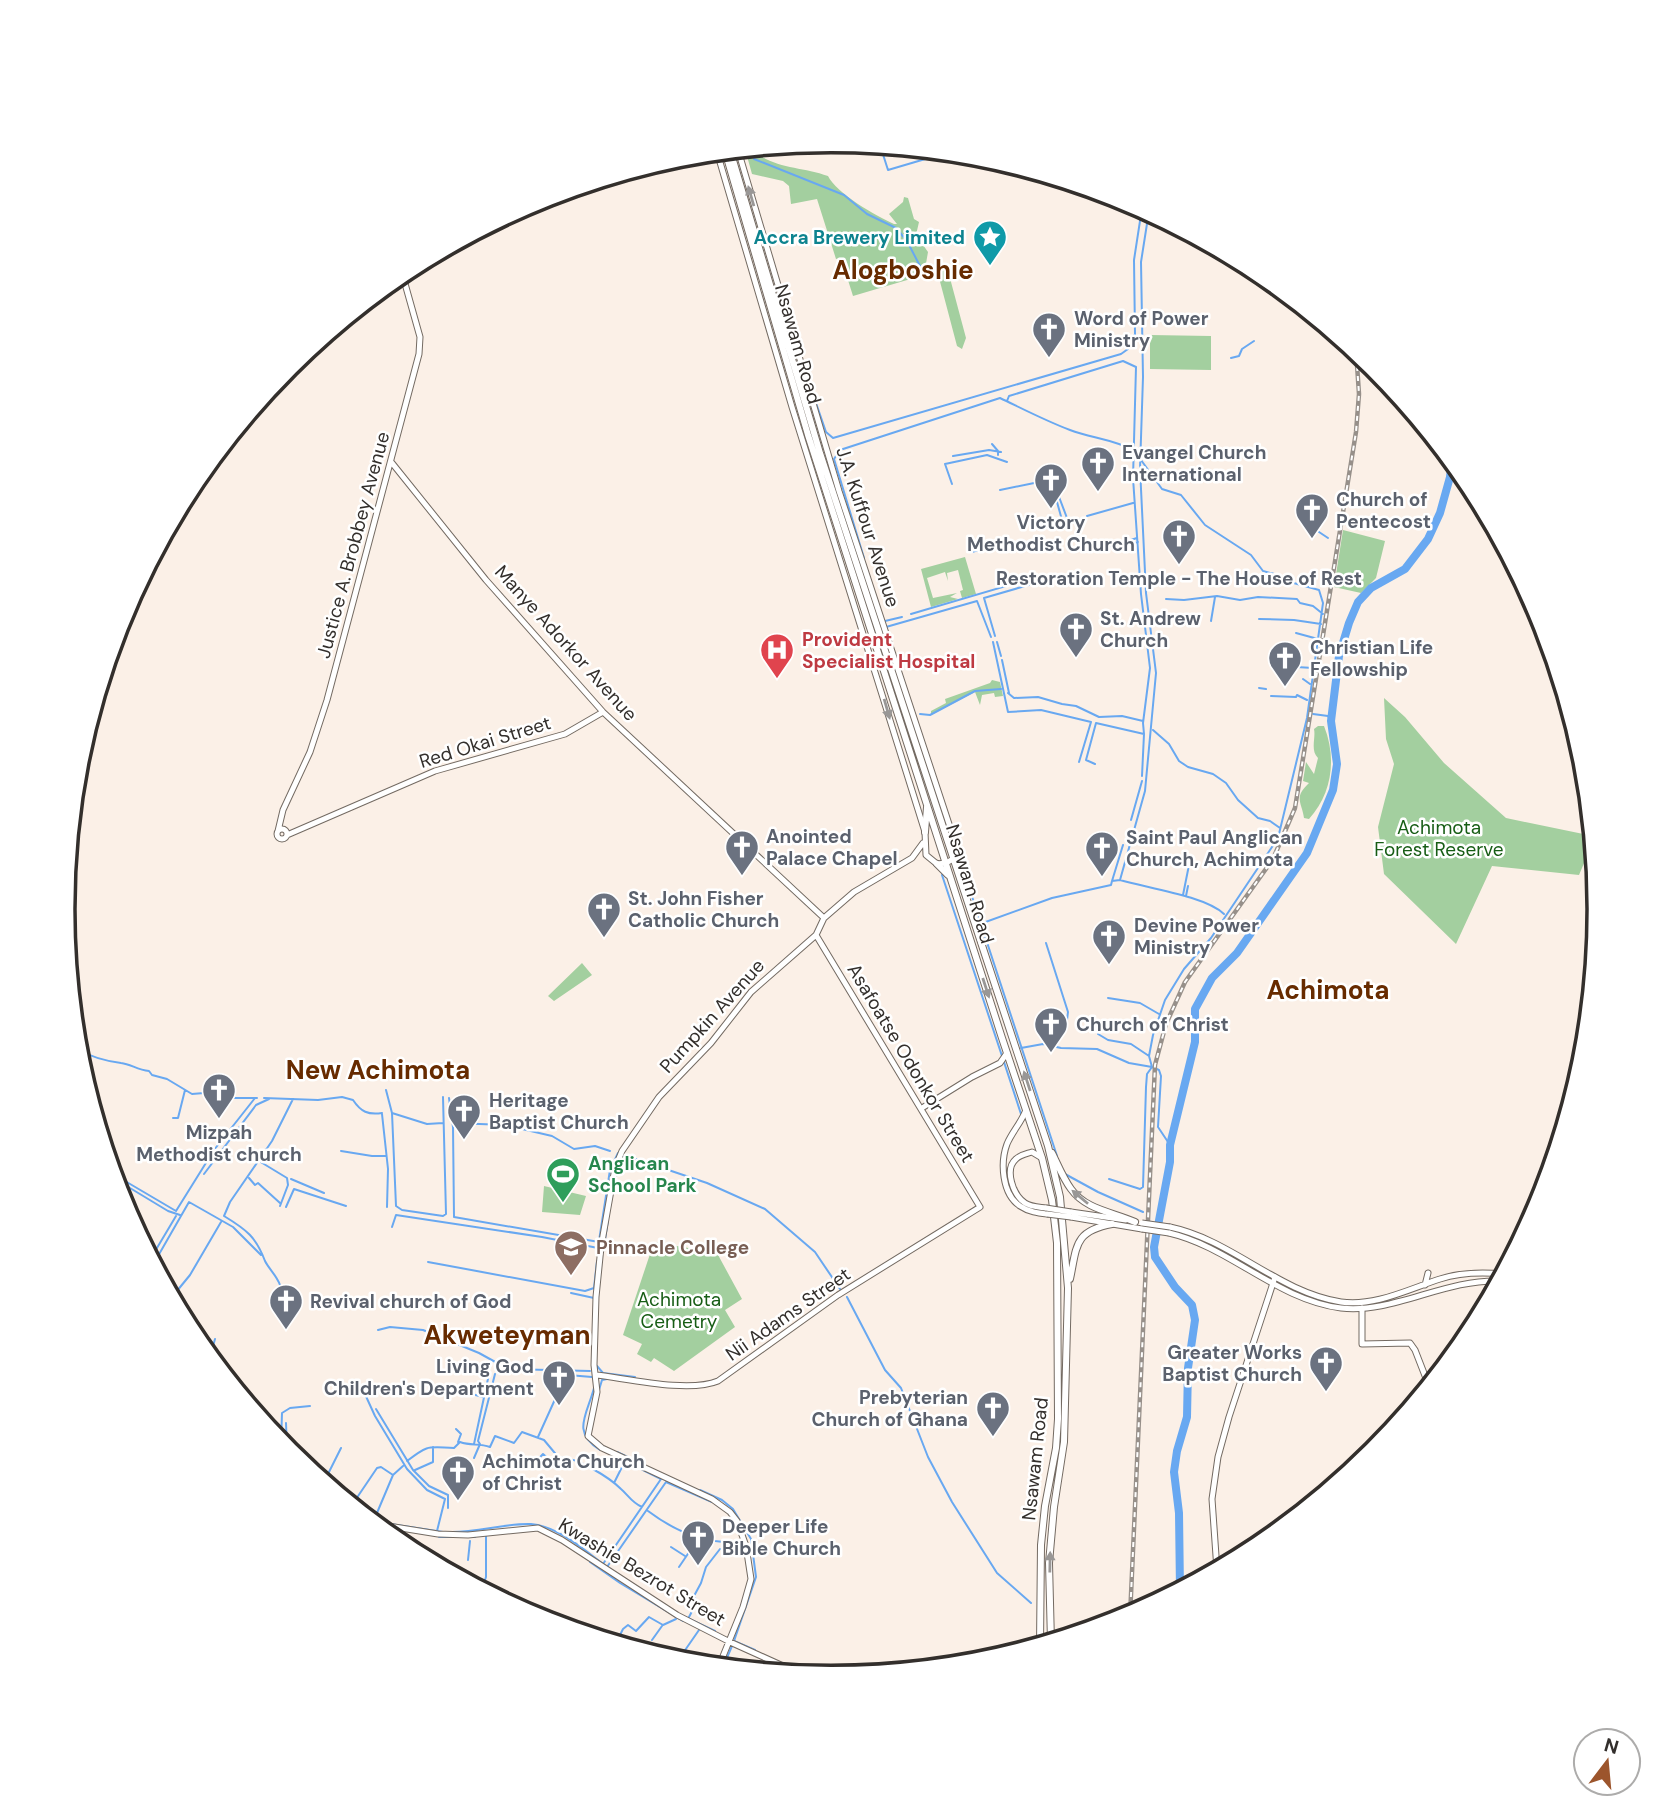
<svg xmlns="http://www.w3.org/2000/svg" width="1663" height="1818" viewBox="0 0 1663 1818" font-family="'DM Sans',sans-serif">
  <rect width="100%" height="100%" fill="#fbf0e7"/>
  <!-- green -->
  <path fill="#a3cf9f" d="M756 148 758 154C779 169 804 167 828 176 836 193 876 216 894 224H897L889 214 903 202 904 197 908 198 914 219 919 222 916 235 928 252 924 275 853 296 841 258 836 259 817 199 791 204 789 186 783 181 752 174 745 149Z
    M943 266 947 267 966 338 962 349 957 346 938 274Z
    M1150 335 1211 336V370L1150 369Z
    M1343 530 1385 541 1376 578 1361 593 1334 587Z
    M965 557 976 594 962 598 960 591 963 590 958 570 947 573 948 581 945 572 927 578 933 598 957 593 950 597 958 599 931 607 921 569Z
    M992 680 1000 682 1003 696 995 697 994 693 982 695 980 705 975 692 931 715V711L946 703 945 699 990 683Z
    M1384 698 1405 717 1444 763 1506 818 1593 836V842L1579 875 1492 866 1456 944 1384 874 1378 827 1394 764 1386 739Z
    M1318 726H1324C1337 758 1332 794 1309 819L1304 818C1302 802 1293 798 1309 783L1303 781 1306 762 1314 774 1318 758C1310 750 1316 738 1314 729Z
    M582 963 592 975 554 1001 548 996Z
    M544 1186 586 1196 580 1215 542 1212Z
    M654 1242 717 1253 742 1299 725 1310 735 1327 674 1371 654 1358 651 1362 637 1354 642 1344 623 1335Z"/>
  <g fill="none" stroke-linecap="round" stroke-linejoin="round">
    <!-- stream -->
    <path stroke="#68a8f1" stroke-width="2" d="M880 145 888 170 949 152
      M754 159 844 195 867 214 896 228 907 241 921 268
      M1231 358 1239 356 1242 349 1254 341
      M1007 401 1009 396 1123 361 1136 367 1133 478 1141 594 1150 668 1143 723 1144 734
      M816 403 826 432 833 438 1121 354 1128 349 1135 334 1134 260 1142 208
      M992 444 998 451V455
      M953 456 989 450 1001 452
      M1141 460 1162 489 1181 495 1205 525 1251 555 1263 571 1285 577 1290 582 1319 590 1323 603 1307 718 1278 838 1211 938 1184 969 1165 1000 1153 1035 1149 1056 1152 1067 1159 1070 1161 1076 1158 1127 1170 1145
      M952 484 945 464 987 455 1007 462
      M1000 490 1039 482 1053 481 1067 518
      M1087 516 1133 503
      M1304 522 1328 538
      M1069 523 1084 518
      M1042 526 1062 520 1052 484
      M1125 545 1138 542
      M1108 547 1137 538
      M972 552 1002 543
      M864 558 834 459 840 450 1000 398C1023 409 1046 421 1070 430 1091 438 1113 439 1133 450
      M1166 599 1184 600 1217 596 1240 600 1258 597 1297 599 1300 603 1313 606 1323 614
      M911 614 1030 579
      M1259 619 1294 620 1321 624
      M885 621 902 617
      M1211 621 1215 597
      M886 627 977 601 991 637
      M1296 633 1318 639
      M995 636 984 598 1032 584
      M993 642 1008 712 1041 710 1091 722 1079 762
      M997 642 1001 656
      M1002 660 1009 693
      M1280 666 1313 668
      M1303 679 1310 684
      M1259 688 1266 689
      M1008 693 1014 698 1038 697 1062 704 1076 706 1099 717 1122 716 1143 721
      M1271 696 1296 697 1297 695 1307 700
      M920 714 930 715 975 691 1001 689
      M1313 714 1328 716 1331 721
      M1153 730 1169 744 1179 761 1188 767 1213 774 1226 783 1238 800 1258 818 1270 821 1280 828
      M1095 764 1086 760 1096 723 1144 734 1142 776
      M1131 820 1142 781
      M955 832 961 843 960 853
      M963 869 1057 1156
      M942 875 1002 1056
      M1120 880 1145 791 1156 673 1146 593 1140 468 1143 377 1141 262 1149 211
      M1112 881 1123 845
      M1183 895 1189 865
      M1186 896 1188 886
      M980 924 1052 898 1111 885 1112 881 1120 880C1147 888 1205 896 1224 914
      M1104 934 1102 940 1114 942
      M1046 943 1068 1012 1066 1028
      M1108 998 1140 1003 1159 1014
      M1098 1034 1108 1040 1131 1044 1149 1056
      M1021 1048 1043 1044 1061 1048 1097 1049 1129 1063 1152 1067 1147 1074 1146 1087 1143 1187 1140 1189 1109 1179
      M77 1049C91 1057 105 1061 121 1063 131 1064 137 1070 149 1071L152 1075 167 1079 192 1094 204 1093 231 1098H257
      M1004 1062 1021 1114
      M386 1090 392 1113 396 1206 402 1210 443 1216 446 1214 443 1097
      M264 1098 318 1100 342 1097 353 1100C361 1112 368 1115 382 1113
      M449 1098 453 1127 454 1217 599 1242
      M392 1113 427 1124 443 1123
      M382 1114 388 1169 387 1207
      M173 1118H178L185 1090
      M454 1123 505 1125 552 1136 574 1149 595 1146 610 1151
      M341 1151 372 1156H385
      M259 1161 287 1178 288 1185 280 1206
      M204 1174 256 1105 269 1099
      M1065 1174 1098 1192 1143 1212
      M616 1176 623 1155
      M249 1178 255 1185 258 1183 280 1203
      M291 1179 324 1193
      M116 1186 122 1180 125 1181 176 1211 214 1150 255 1098
      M118 1191 125 1185 168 1211 180 1215
      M286 1207 294 1189 346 1206
      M392 1227 396 1215 542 1237 598 1248
      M599 1241 610 1170 618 1153 707 1183 765 1209 815 1252 840 1289
      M603 1252 608 1220
      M151 1258 176 1216
      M428 1262 585 1291 594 1288 597 1261
      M154 1263 189 1202 233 1227 261 1255
      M280 1285C277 1276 269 1269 265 1261 256 1237 247 1230 224 1216L230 1202 272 1141 293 1099
      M571 1293 594 1298V1300
      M172 1297 190 1275 221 1222
      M847 1297 885 1370 901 1388 928 1457 952 1502 997 1573 1031 1603
      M593 1323V1377
      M378 1330 390 1327 423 1330 479 1353 508 1369 590 1371
      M210 1357 215 1339
      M210 1358 212 1359
      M597 1366 603 1373 635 1377
      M568 1375 592 1377
      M594 1388C587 1415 571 1432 600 1450
      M457 1390 483 1397
      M599 1390 602 1380 607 1379
      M358 1391 364 1392 375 1416 407 1469 427 1490 445 1499 437 1531
      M376 1409 413 1470 429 1486 448 1495V1508
      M286 1423 287 1451
      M456 1429 461 1434 458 1442
      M538 1437 566 1375
      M281 1444 282 1413 290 1408 310 1406
      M474 1444 489 1374
      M617 1452 634 1460
      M474 1458 480 1444 478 1441 495 1374
      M407 1461C429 1444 428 1447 454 1448L460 1442C471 1446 479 1443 490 1447L495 1436 514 1443 522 1432 544 1440 559 1458C574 1455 610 1478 621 1489 628 1495 632 1503 642 1507
      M532 1466 543 1454 550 1460 558 1458
      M415 1470 433 1462V1447
      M324 1482 341 1448
      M614 1483 625 1461
      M700 1490 722 1500 733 1509 751 1539 756 1577 734 1641 755 1650
      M352 1505 377 1468 381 1467 393 1475 403 1466
      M648 1511C676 1532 707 1546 743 1541
      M374 1520 393 1475
      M371 1521 443 1532
      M449 1532C476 1533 505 1523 531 1524 557 1526 583 1549 603 1564L661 1479 631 1464
      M439 1537H475
      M671 1547 685 1556
      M468 1560 470 1541
      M590 1562 620 1583 683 1621
      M607 1567 666 1482 712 1502
      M679 1567 698 1539
      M482 1589 486 1577V1536
      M685 1617 715 1631
      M689 1617 697 1602 694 1596 701 1583 706 1567 720 1549
      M652 1640 662 1626
      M616 1643 623 1629 628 1625 636 1631 649 1617 663 1625 676 1619
      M675 1661 681 1656 699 1630
      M723 1667 732 1646"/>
    <!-- river -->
    <path stroke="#68a8f1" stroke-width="8" d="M1180 1590 1179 1513 1174 1472 1177 1451 1187 1417 1188 1368 1195 1320 1192 1305 1175 1287 1155 1257 1154 1247 1170 1162V1145L1195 1042V1009L1212 978 1237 953 1307 853 1333 790 1337 764 1331 721 1339 656 1349 623 1358 602 1371 588 1405 569 1428 539 1440 513 1450 477 1452 459"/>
    <!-- secondary casing -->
    <g stroke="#736a62" stroke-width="7">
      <path id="secondary" d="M717 152 792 407 925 832 926 855 937 864 946 863 955 858C961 845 956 839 950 827L839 491 738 150
        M392 463 486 580 603 712 824 918
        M277 834a5 5 0 1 1 10 0a5 5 0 1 1-10 0Z
        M278 831 283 810 310 752 327 700 419 354 420 337 402 273
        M287 835 435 771 565 734 603 712
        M824 918 854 892 912 858 923 843
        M922 1108 972 1077 1000 1063 1007 1053
        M1362 1308V1344L1410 1343 1415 1350 1429 1386
        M597 1375C629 1379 689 1393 718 1381L838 1295 980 1207 816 935
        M376 1524 438 1534 468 1535 538 1528 562 1540 677 1615 730 1642 803 1675
        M1217 1570 1212 1499 1218 1457 1229 1417 1275 1277
        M719 1666 743 1607 751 1579 746 1546 737 1521 730 1512 712 1499 602 1448 588 1436 597 1392 594 1365 596 1297 601 1247 615 1168 622 1151 659 1097 711 1043 751 992 816 935 824 918"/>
    </g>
    <!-- primary casing -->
    <g stroke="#736a62" stroke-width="7">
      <path id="primary" d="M1026 1110C1021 1123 1012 1132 1007 1144 1000 1163 1002 1194 1020 1206 1029 1212 1038 1213 1047 1214
        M1042 1158 1032 1152C1026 1154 1020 1155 1016 1159 1004 1169 1013 1195 1025 1203 1031 1207 1039 1207 1046 1208
        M1071 1212 1126 1220
        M1071 1217 1142 1229
        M1170 1227C1232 1240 1278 1292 1341 1302 1374 1307 1409 1289 1440 1279 1461 1272 1482 1272 1504 1274
        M1169 1233C1230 1247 1277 1300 1341 1308 1393 1314 1444 1279 1500 1281
        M1425 1285 1428 1273"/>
    </g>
    <!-- highway casing -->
    <g stroke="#736a62" stroke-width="8">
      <path id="highway" d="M730 150 820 453 1048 1146 1060 1197 1068 1288 1064 1442 1054 1507 1049 1563 1051 1642
        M725 151 808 435 1002 1038 1042 1158 1052 1200 1057 1243 1058 1419 1056 1448 1045 1506 1041 1545 1040 1645
        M925 832 927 807
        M957 853 961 872
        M937 864 948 875
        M1052 1153C1058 1165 1063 1178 1071 1189 1086 1210 1113 1212 1135 1222
        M1070 1279C1077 1246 1074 1231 1112 1224"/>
    </g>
    <!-- secondary -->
    <use href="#secondary" stroke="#fff" stroke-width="5"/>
    <!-- primary -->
    <use href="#primary" stroke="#fff" stroke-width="5"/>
    <!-- highway -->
    <use href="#highway" stroke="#fff" stroke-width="6"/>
    <!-- rail casing -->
    <g stroke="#97908a" stroke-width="4.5">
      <path id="rail" d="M1130 1617 1155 1065 1166 1024 1185 982 1273 859 1295 808 1356 432 1359 394 1356 350"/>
    </g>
    <!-- rail -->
    <use href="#rail" stroke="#fff" stroke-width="2" stroke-dasharray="5" stroke-linecap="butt"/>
    <!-- primary-bridge casing -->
    <g stroke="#736a62" stroke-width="7" stroke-linecap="butt">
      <path id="primary-bridge" d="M1046 1208 1071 1212
        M1047 1214 1071 1217
        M1142 1223 1170 1227
        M1142 1229 1169 1233"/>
    </g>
    <!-- primary-bridge -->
    <use href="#primary-bridge" stroke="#fff" stroke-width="5"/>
  </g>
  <!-- one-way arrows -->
  <defs><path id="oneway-solid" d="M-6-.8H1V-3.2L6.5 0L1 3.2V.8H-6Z" transform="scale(1.75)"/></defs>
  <g fill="#999796">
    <use href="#oneway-solid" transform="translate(751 196) rotate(-106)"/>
    <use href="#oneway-solid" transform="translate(887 709) rotate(74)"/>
    <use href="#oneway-solid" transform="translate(986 988) rotate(72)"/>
    <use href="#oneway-solid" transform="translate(1027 1081) rotate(-108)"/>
    <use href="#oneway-solid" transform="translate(1080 1197) rotate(-140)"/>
    <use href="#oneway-solid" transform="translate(1050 1562) rotate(-89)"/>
  </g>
  <!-- icons -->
  <defs>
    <g id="sight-pin" transform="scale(1.75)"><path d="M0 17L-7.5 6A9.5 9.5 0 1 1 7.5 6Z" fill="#0f9aa8" stroke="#fff"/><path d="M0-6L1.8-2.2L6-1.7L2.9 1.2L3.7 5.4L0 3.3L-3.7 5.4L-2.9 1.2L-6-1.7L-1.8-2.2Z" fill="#fff"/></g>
    <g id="church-pin" transform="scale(1.75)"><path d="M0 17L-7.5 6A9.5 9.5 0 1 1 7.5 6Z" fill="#6b7280" stroke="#fff"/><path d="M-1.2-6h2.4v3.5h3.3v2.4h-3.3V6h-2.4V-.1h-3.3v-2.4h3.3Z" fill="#fff"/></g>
    <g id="hospital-pin" transform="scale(1.75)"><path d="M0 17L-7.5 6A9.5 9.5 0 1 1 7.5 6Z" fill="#e0444e" stroke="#fff"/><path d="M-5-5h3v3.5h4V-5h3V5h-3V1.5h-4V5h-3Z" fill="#fff"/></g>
    <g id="stadium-pin" transform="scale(1.75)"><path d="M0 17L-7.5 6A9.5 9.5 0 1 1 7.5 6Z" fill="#2e9e5b" stroke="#fff"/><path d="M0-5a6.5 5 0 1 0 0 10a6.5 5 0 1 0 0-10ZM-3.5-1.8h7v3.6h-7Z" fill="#fff"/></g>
    <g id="university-pin" transform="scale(1.75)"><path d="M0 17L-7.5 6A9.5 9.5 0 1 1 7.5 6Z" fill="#8d6e63" stroke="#fff"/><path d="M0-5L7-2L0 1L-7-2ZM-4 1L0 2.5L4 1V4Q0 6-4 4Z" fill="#fff"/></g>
  </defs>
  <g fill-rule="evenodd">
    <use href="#sight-pin" x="990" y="237"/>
    <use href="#church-pin" x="1049" y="329"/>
    <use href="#church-pin" x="1098" y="463"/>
    <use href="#church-pin" x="1051" y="480"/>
    <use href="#church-pin" x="1312" y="510"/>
    <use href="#church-pin" x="1179" y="536"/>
    <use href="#church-pin" x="1076" y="629"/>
    <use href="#hospital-pin" x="777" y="650"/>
    <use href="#church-pin" x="1285" y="658"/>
    <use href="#church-pin" x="742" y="847"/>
    <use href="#church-pin" x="1102" y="848"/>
    <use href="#church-pin" x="604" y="909"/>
    <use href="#church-pin" x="1109" y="936"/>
    <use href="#church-pin" x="1051" y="1024"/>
    <use href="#church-pin" x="219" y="1090"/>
    <use href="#church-pin" x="464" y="1111"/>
    <use href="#stadium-pin" x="563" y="1174"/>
    <use href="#university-pin" x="571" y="1247"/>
    <use href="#church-pin" x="286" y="1301"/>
    <use href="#church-pin" x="1326" y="1363"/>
    <use href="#church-pin" x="559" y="1377"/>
    <use href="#church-pin" x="993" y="1408"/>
    <use href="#church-pin" x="458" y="1472"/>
    <use href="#church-pin" x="698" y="1537"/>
  </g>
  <g text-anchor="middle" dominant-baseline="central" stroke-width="5" stroke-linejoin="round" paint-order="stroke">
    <!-- culture labels -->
    <g font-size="19" font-weight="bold" fill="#0d838f" stroke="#fff" text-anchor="end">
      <text x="965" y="237">Accra Brewery Limited</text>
    </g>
    <!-- worship labels -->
    <g font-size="19" font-weight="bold" fill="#5b616d" stroke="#fff" text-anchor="start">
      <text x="1074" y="318">Word of Power<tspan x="1074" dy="22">Ministry</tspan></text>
      <text x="1122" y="452">Evangel Church<tspan x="1122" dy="22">International</tspan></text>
      <text x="1336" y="499">Church of<tspan x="1336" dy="22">Pentecost</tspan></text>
      <text x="1051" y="522" text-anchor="middle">Victory<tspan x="1051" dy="22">Methodist Church</tspan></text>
      <text x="1179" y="578" text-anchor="middle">Restoration Temple - The House of Rest</text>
      <text x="1100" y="618">St. Andrew<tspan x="1100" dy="22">Church</tspan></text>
      <text x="1310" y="647">Christian Life<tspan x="1310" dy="22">Fellowship</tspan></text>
      <text x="766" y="836">Anointed<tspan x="766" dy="22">Palace Chapel</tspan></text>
      <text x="1126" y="837">Saint Paul Anglican<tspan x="1126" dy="22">Church, Achimota</tspan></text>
      <text x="628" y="898">St. John Fisher<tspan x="628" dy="22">Catholic Church</tspan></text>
      <text x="1134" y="925">Devine Power<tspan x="1134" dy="22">Ministry</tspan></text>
      <text x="1076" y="1024">Church of Christ</text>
      <text x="489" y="1100">Heritage<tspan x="489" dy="22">Baptist Church</tspan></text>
      <text x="219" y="1132" text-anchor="middle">Mizpah<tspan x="219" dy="22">Methodist church</tspan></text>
      <text x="310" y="1301">Revival church of God</text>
      <text x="1302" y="1352" text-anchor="end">Greater Works<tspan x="1302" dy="22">Baptist Church</tspan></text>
      <text x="534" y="1366" text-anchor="end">Living God<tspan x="534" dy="22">Children's Department</tspan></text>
      <text x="968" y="1397" text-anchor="end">Prebyterian<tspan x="968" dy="22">Church of Ghana</tspan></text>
      <text x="482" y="1461">Achimota Church<tspan x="482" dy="22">of Christ</tspan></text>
      <text x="722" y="1526">Deeper Life<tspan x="722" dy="22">Bible Church</tspan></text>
    </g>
    <!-- street labels -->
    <g font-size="19" fill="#332f2c" stroke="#fff">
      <text transform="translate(798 344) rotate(74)">Nsawam Road</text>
      <text transform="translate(868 527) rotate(72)">J.A. Kuffour Avenue</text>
      <text transform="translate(353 545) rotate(-75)">Justice A. Brobbey Avenue</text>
      <text transform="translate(566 643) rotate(48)">Manye Adorkor Avenue</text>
      <text transform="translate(485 742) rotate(-17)">Red Okai Street</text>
      <text transform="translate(970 884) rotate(73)">Nsawam Road</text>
      <text transform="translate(712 1016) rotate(-48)">Pumpkin Avenue</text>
      <text transform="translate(911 1063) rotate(59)">Asafoatse Odonkor Street</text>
      <text transform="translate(788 1314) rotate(-35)">Nii Adams Street</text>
      <text transform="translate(1035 1459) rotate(-84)">Nsawam Road</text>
      <text transform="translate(642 1572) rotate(31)">Kwashie Bezrot Street</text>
    </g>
    <!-- health labels -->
    <g font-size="19" font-weight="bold" fill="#be3a42" stroke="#fff" text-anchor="start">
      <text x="802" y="639">Provident<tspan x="802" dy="22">Specialist Hospital</tspan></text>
    </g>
    <!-- park labels -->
    <g font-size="19" fill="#175d15" stroke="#fff">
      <text x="1439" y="827">Achimota<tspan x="1439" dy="22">Forest Reserve</tspan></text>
      <text x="679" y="1299">Achimota<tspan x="679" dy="22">Cemetry</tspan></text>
    </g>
    <!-- leisure labels -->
    <g font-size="19" font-weight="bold" fill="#27864d" stroke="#fff" text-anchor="start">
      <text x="588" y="1163">Anglican<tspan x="588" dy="22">School Park</tspan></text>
    </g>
    <!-- education labels -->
    <g font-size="19" font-weight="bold" fill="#785e54" stroke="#fff" text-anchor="start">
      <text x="596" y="1247">Pinnacle College</text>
    </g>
    <!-- district labels -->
    <g font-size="26" font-weight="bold" fill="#672b00" stroke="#fff">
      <text x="903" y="270">Alogboshie</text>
      <text x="1328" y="990">Achimota</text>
      <text x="378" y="1070">New Achimota</text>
      <text x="507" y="1335">Akweteyman</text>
    </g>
  </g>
  <!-- crop -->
  <path d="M0 0H1663V1818H0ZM75 909a756 756 0 1 1 1512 0a756 756 0 1 1-1512 0Z" fill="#fff" fill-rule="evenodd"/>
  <path fill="none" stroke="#332f2c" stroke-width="3.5" d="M75 909a756 756 0 1 1 1512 0a756 756 0 1 1-1512 0Z"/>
  <!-- north arrow -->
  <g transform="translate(1607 1762) rotate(16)"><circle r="33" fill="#ffffff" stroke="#adacab" stroke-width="2"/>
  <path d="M0-5L12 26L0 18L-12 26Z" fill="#9c552c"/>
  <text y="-10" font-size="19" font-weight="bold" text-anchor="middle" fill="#332f2c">N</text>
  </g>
</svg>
